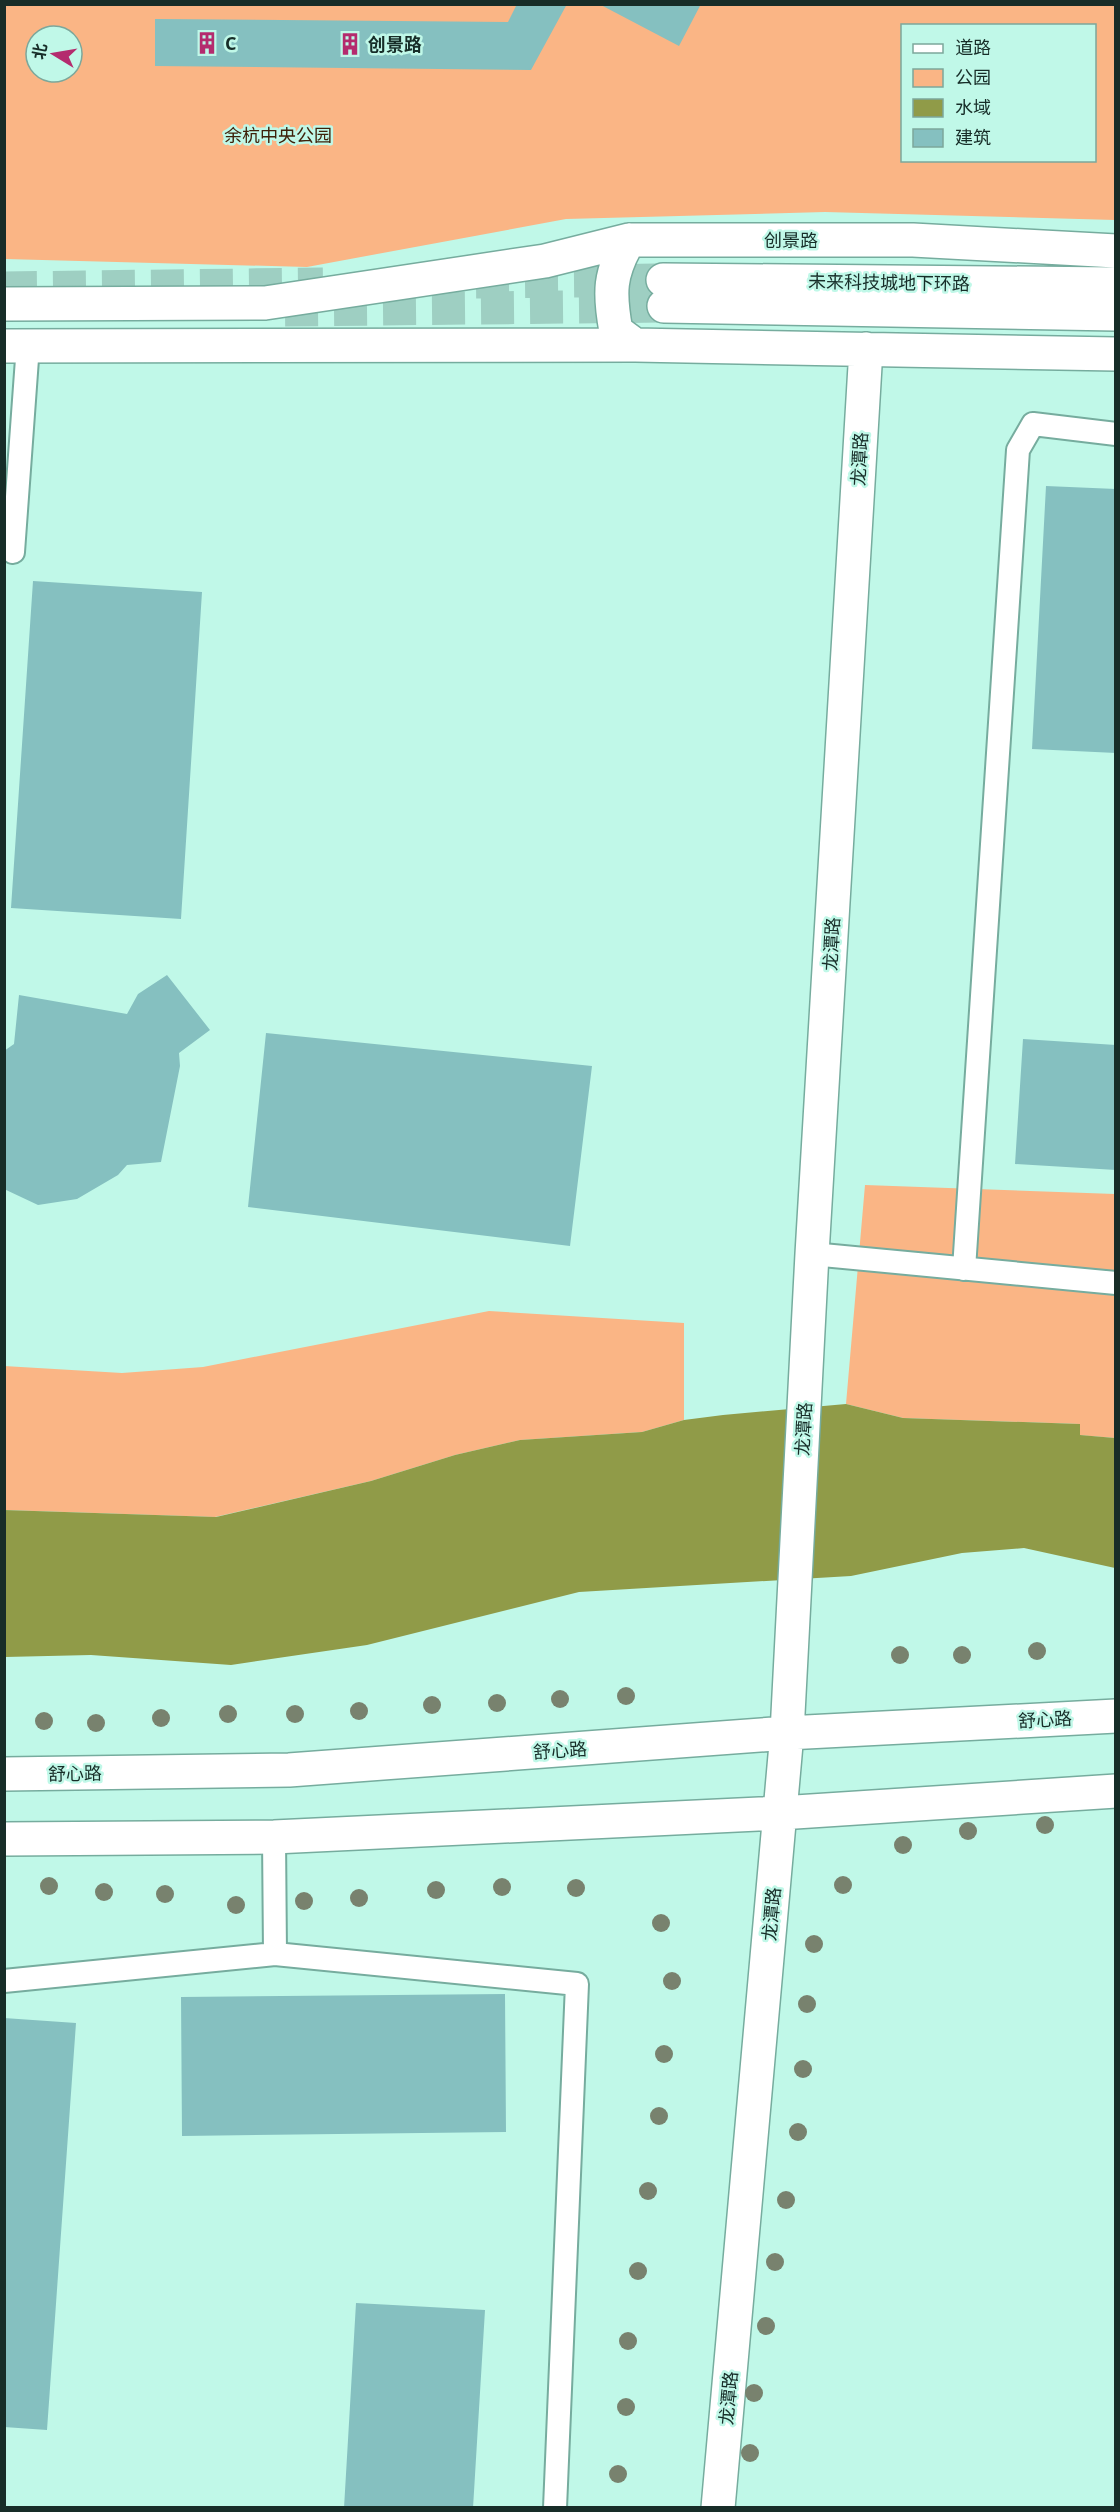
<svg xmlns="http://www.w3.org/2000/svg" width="1120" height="2512" viewBox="0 0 1120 2512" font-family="'Open Sans','Noto Sans SC',sans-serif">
  <rect width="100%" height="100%" fill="#c0f8e8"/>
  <!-- green -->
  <path fill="#fab585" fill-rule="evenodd" d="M5 5H1115V220L825 212 566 219 307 267 5 259ZM902 26H1094V160H902ZM36 36H72V72H36Z
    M865 1185 1115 1194V1438L1079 1435 1080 1424 903 1418 846 1404Z
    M489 1311 684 1323V1420L642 1432 520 1440 455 1455 371 1481 215 1517 5 1510 4 1366 122 1373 203 1367Z"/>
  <!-- water -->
  <path fill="#909b48" d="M846 1404 903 1418 1080 1424V1435L1115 1438V1568L1024 1548 962 1553 851 1576 579 1592 367 1645 231 1665 91 1655 5 1657 4 1510 216 1517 371 1481 455 1455 520 1440 642 1432 684 1420 723 1415Z"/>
  <!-- building -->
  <path fill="#85c0c0" d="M517 4H567L531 70 155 66V19L508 22Z
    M599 4H701L679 46Z
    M1046 486 1116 489V753L1032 749Z
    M33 581 202 592 181 919 11 908Z
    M167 975 210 1030 179 1053 180 1066 161 1162 127 1165 118 1175 77 1199 38 1205 4 1189V1051L14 1044 19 995 127 1014 138 994Z
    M266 1033 592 1066 570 1246 248 1207Z
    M1023 1039 1116 1045V1170L1015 1164Z
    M505 1994 506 2132 182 2136 181 1997Z
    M4 2018 76 2023 47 2430 4 2427Z
    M356 2303 485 2310 473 2508H344Z"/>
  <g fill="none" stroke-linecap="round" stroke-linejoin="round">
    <!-- secondary-tunnel -->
    <path stroke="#9ecfc2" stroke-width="33" stroke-dasharray="33 16" stroke-linecap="butt" d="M476 282 663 280
      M4 288 323 284
      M285 310 664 306"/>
    <!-- lane casing -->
    <g stroke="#76ac9e" stroke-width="26">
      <path id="lane" d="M13 552 28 345
        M812 1254 1116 1283
        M964 1269 1018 450 1033 424 1116 434
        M274 1837 275 1954
        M4 1981 275 1954 577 1984 555 2508"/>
    </g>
    <!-- secondary casing -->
    <g stroke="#76ac9e" stroke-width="36">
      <path id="secondary" d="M629 240C609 274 609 293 616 331L635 345
        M663 280 1116 284
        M4 304 265 303 545 261 629 240H913L1116 251
        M664 306 1116 314
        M4 346 635 345 1116 354
        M4 1774 289 1770 787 1733 1116 1716
        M4 1839 274 1837 780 1813 1116 1791
        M718 2508 787 1733 812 1254 866 349"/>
    </g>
    <!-- lane -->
    <use href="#lane" stroke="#fff" stroke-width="22"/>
    <!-- secondary -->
    <use href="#secondary" stroke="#fff" stroke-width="33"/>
  </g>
  <!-- trees -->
  <g fill="#78826e">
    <circle cx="1037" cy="1651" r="9"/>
    <circle cx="900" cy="1655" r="9"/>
    <circle cx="962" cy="1655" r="9"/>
    <circle cx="626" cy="1696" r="9"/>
    <circle cx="560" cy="1699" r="9"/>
    <circle cx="497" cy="1703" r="9"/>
    <circle cx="432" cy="1705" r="9"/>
    <circle cx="359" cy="1711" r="9"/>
    <circle cx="228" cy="1714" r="9"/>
    <circle cx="295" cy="1714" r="9"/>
    <circle cx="161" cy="1718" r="9"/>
    <circle cx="44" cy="1721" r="9"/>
    <circle cx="96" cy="1723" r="9"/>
    <circle cx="1045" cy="1825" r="9"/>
    <circle cx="968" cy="1831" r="9"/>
    <circle cx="903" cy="1845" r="9"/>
    <circle cx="843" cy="1885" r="9"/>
    <circle cx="49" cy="1886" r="9"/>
    <circle cx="502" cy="1887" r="9"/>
    <circle cx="576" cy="1888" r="9"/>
    <circle cx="436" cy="1890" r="9"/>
    <circle cx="104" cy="1892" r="9"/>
    <circle cx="165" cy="1894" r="9"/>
    <circle cx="359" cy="1898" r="9"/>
    <circle cx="304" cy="1901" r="9"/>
    <circle cx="236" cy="1905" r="9"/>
    <circle cx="661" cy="1923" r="9"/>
    <circle cx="814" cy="1944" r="9"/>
    <circle cx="672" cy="1981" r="9"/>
    <circle cx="807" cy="2004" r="9"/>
    <circle cx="664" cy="2054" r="9"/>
    <circle cx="803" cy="2069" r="9"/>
    <circle cx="659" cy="2116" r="9"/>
    <circle cx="798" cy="2132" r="9"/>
    <circle cx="648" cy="2191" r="9"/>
    <circle cx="786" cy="2200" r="9"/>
    <circle cx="775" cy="2262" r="9"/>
    <circle cx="638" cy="2271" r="9"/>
    <circle cx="766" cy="2326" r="9"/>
    <circle cx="628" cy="2341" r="9"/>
    <circle cx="754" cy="2393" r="9"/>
    <circle cx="626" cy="2407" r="9"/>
    <circle cx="750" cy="2453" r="9"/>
    <circle cx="618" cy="2474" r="9"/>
  </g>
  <!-- icons -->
  <defs>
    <g id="building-bare" transform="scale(1.8)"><path d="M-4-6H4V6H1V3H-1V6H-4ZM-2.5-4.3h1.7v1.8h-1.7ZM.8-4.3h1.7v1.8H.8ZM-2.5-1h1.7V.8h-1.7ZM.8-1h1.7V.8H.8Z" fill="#b42c6e" stroke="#c0f8e8" stroke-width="2.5" paint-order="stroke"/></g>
  </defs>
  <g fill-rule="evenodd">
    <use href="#building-bare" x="207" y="43"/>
    <use href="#building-bare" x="350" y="44"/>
  </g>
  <g text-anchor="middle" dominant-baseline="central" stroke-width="5" stroke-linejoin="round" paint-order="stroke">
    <!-- poi labels -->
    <g font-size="18" font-weight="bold" fill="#172d28" stroke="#c0f8e8" text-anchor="start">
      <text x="225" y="43">C</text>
      <text x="368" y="44">创景路</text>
    </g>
    <!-- park labels -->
    <g font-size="18" fill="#3e210a" stroke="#c0f8e8">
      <text x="278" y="135">余杭中央公园</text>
    </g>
    <!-- street labels -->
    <g font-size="18" fill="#172d28" stroke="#c0f8e8">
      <text x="791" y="240">创景路</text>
      <text transform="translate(889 282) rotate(1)">未来科技城地下环路</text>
      <text transform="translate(859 459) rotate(-87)">龙潭路</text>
      <text transform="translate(831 944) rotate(-87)">龙潭路</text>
      <text transform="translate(803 1429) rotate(-87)">龙潭路</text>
      <text transform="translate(1045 1719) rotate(-3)">舒心路</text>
      <text transform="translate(560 1750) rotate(-4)">舒心路</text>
      <text transform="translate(75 1773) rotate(-1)">舒心路</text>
      <text transform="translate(771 1914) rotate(-85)">龙潭路</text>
      <text transform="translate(728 2398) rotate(-85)">龙潭路</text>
    </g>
  </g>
  <!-- border -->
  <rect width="1120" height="2512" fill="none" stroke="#172d28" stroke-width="12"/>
  <!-- legend -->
  <rect x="901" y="24" width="195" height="138" fill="#c0f8e8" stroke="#7ca79b" stroke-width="1.5"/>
  <rect x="913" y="44" width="30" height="9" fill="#ffffff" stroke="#7ca79b" stroke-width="1.5"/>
  <text x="955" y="54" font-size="18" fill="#172d28">道路</text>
  <rect x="913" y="69" width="30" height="18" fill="#fab585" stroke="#7ca79b" stroke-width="1.5"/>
  <text x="955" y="84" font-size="18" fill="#172d28">公园</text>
  <rect x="913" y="99" width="30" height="18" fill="#909b48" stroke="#7ca79b" stroke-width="1.5"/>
  <text x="955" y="114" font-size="18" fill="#172d28">水域</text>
  <rect x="913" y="129" width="30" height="18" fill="#85c0c0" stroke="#7ca79b" stroke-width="1.5"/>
  <text x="955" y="144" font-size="18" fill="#172d28">建筑</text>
  <!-- north arrow -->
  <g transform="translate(54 54) rotate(281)"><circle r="28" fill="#c0f8e8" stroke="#7ca79b" stroke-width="1.5"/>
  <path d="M0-4.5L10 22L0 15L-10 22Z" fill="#b42c6e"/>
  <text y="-9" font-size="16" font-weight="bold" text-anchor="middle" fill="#172d28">北</text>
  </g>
</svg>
